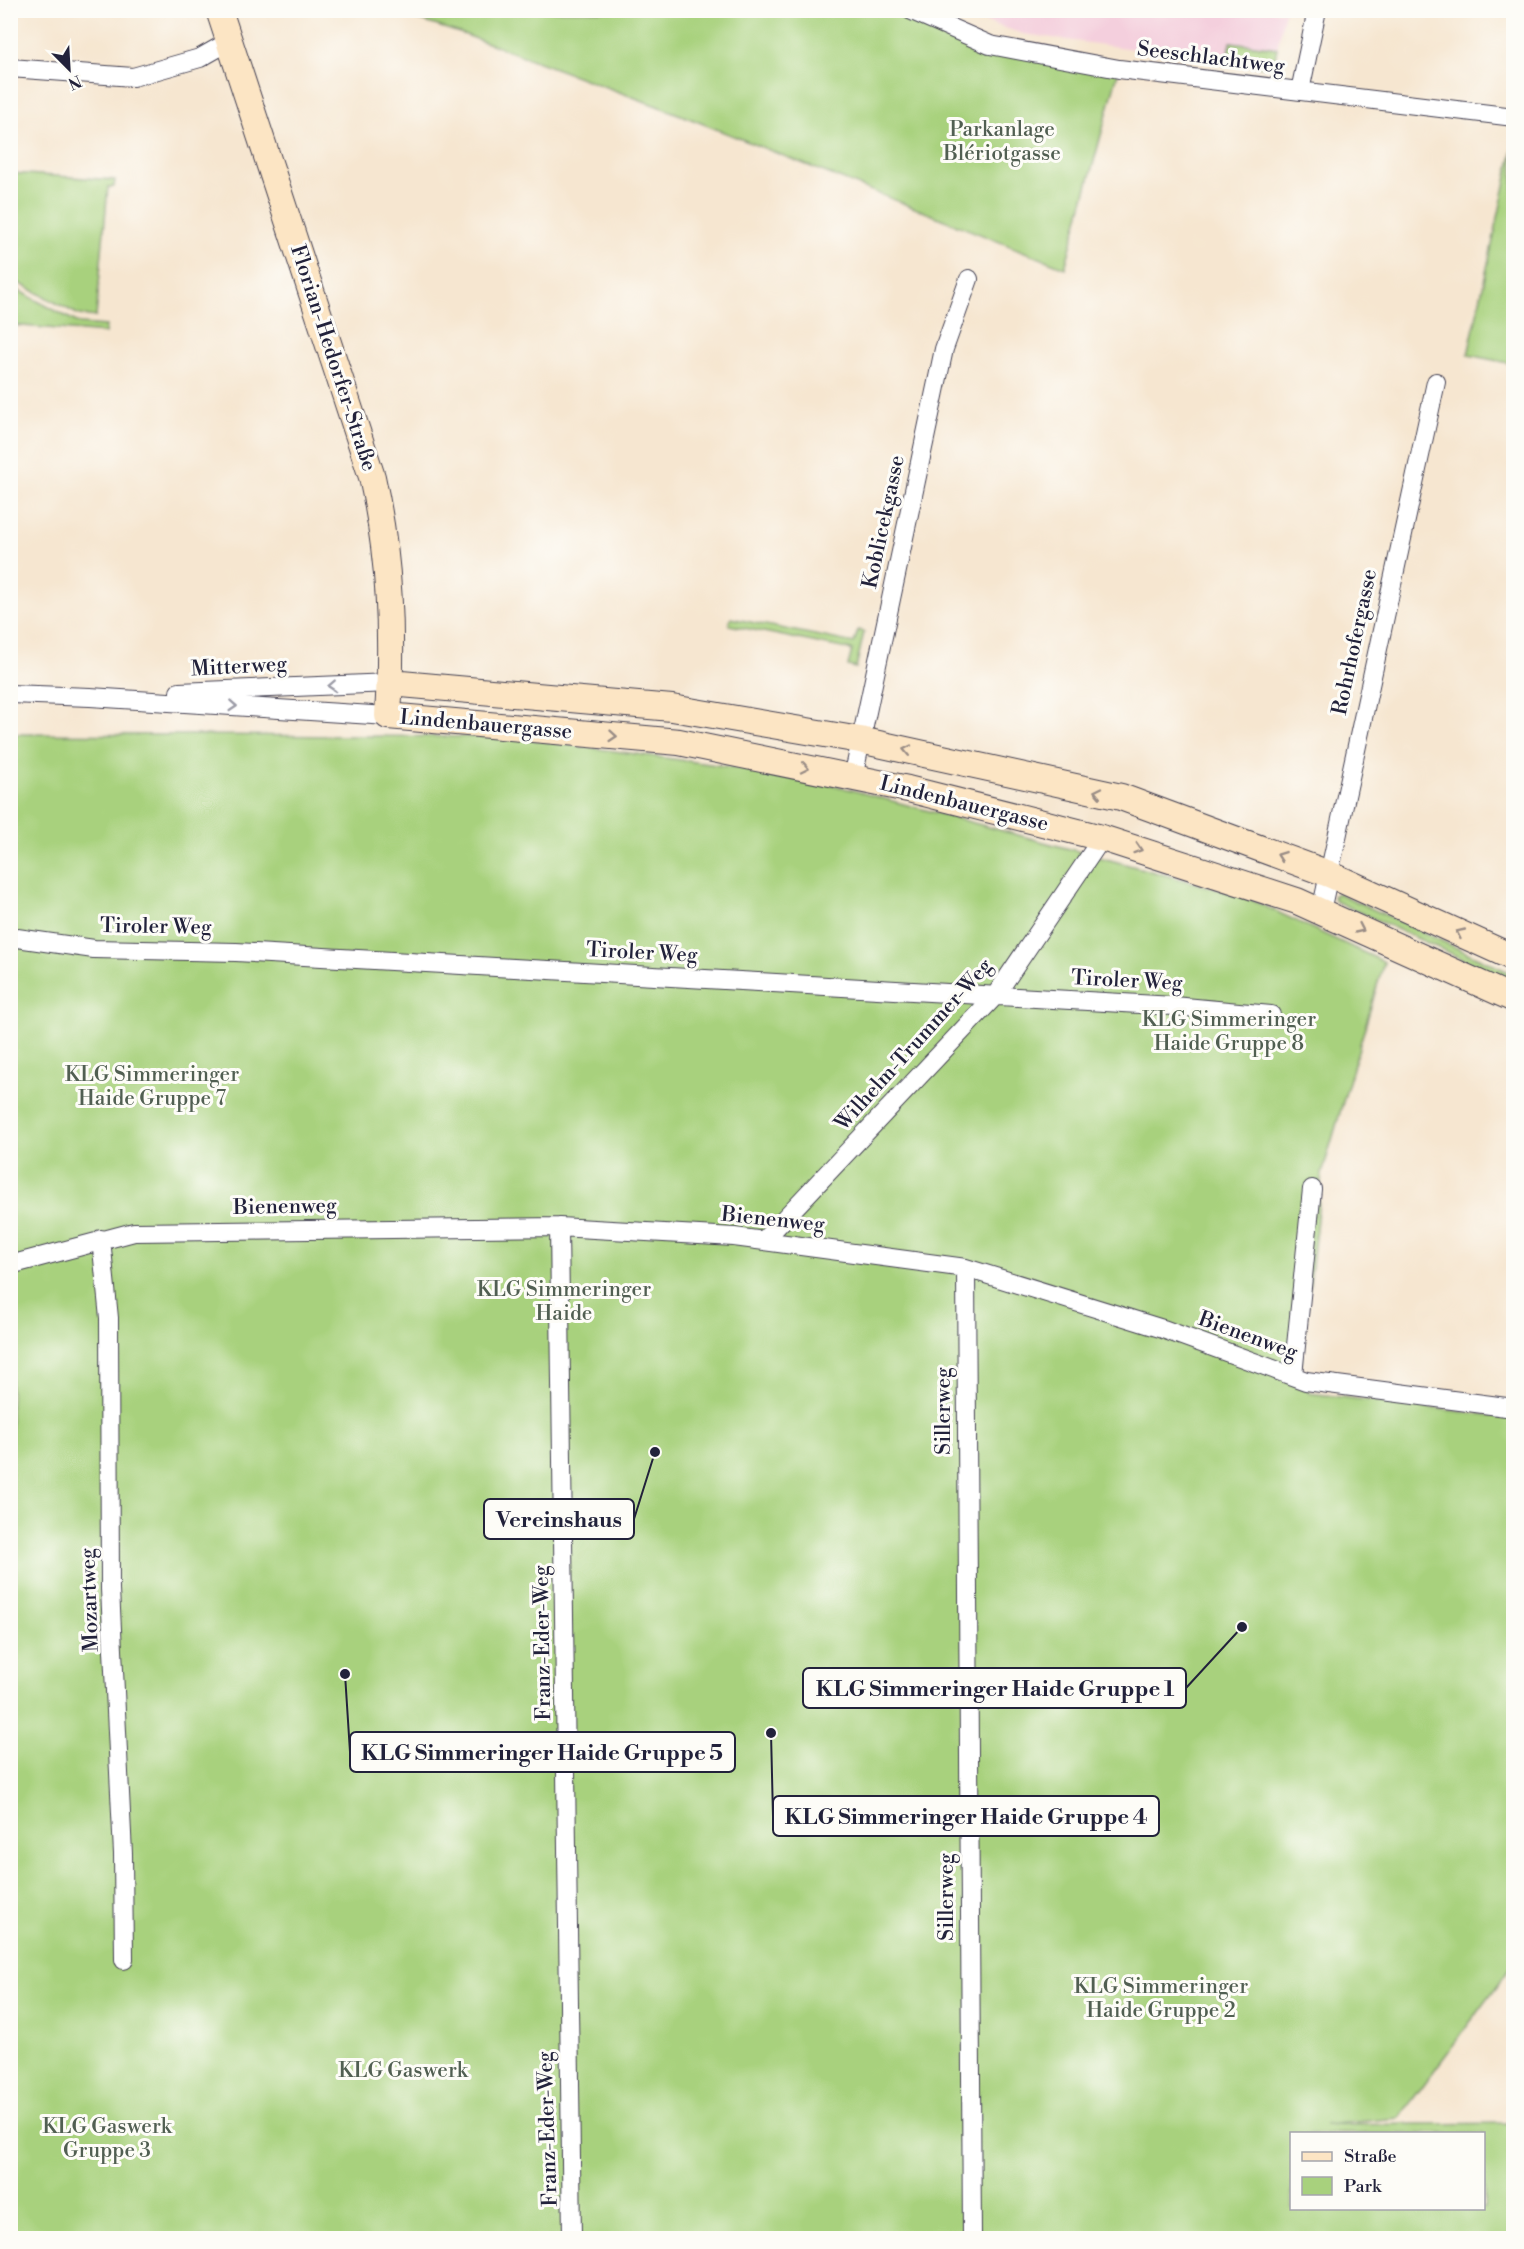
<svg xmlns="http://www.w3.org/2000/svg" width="1524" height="2249" viewBox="0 0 1524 2249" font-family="'Libre Bodoni',serif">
  <rect width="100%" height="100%" fill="#fdfcf7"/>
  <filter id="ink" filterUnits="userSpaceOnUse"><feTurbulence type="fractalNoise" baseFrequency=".0167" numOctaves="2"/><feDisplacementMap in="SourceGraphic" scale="12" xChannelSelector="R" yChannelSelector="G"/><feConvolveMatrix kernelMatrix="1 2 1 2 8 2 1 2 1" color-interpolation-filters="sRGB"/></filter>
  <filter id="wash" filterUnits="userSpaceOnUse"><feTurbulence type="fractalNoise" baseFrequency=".008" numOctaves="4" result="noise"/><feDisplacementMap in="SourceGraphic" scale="24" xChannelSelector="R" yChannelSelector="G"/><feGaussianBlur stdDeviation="1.35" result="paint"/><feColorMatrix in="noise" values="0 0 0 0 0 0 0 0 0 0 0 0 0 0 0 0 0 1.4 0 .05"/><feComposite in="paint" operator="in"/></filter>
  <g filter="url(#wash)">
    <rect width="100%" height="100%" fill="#f6e6d0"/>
    <!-- built -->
    <path fill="#f4cfdd" d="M954 11H1285L1275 59 1266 67 1023 34Z"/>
    <!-- green -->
    <path fill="#a8d17d" stroke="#657a5c" stroke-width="1.5" fill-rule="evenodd" d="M390 11H910L990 45 1119 69 1065 268 681 115 466 35Z
      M1231 42 1277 48 1275 59 1266 67 1227 62Z
      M1513 149 1514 364H1513L1468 355Z
      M10 173 115 180 114 187H108L96 317 79 315 11 279Z
      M10 286 80 324 106 326 105 333 11 325Z
      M731 618 854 643 858 630 864 632 856 668 848 666 852 650 729 625Z
      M11 734 512 737 804 777 1243 896 1384 962 1322 1174 1300 1373 1309 1393 1513 1418 1514 1963 1399 2118 1324 2125 1513 2123V2238H11ZM1292 2134H1484V2208H1292Z
      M1338 893 1513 974V982L1335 901 1333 896Z"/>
  </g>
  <g filter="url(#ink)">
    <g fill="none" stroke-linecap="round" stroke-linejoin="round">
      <!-- street casing -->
      <g stroke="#423f51" stroke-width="20">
        <path id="street" d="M910 10 990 45 1119 69 1514 117
          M10 68 133 77 200 58 230 41
          M1300 91 1317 10
          M179 692 390 683
          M10 694 90 697 388 716
          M853 778 944 349 969 279
          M1321 911 1436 382
          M10 937 94 949 236 952 1174 1006 1271 1015
          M559 1227 572 2238
          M101 1239 109 1318 110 1589 123 1854 124 1960
          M764 1240 995 996 1102 838
          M10 1265 134 1232 559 1227 734 1237 966 1268 1163 1329 1306 1381 1514 1408
          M966 1268 972 2238
          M1293 1375 1312 1189"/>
      </g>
      <!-- secondary casing -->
      <g stroke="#423f51" stroke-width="28">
        <path id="secondary" d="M219 10 372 477C390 558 393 633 388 716L679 742 908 789 1102 838 1297 901 1514 999
          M390 683 672 708 860 740 1121 797 1329 874 1514 958"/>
      </g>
      <!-- street -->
      <use href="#street" stroke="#fff" stroke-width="18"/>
      <!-- secondary -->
      <use href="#secondary" stroke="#fce5c4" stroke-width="26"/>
    </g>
    <!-- one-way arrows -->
    <defs><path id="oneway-chevron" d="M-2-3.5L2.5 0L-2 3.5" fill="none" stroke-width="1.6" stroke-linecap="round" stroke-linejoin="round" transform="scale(1.5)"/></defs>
    <g stroke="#9c9ca7">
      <use href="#oneway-chevron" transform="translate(332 686) rotate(177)"/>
      <use href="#oneway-chevron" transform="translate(233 706) rotate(4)"/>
    </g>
    <g stroke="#9a8d86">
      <use href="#oneway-chevron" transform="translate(613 736) rotate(5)"/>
      <use href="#oneway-chevron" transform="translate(907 750) rotate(-168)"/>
      <use href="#oneway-chevron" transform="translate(805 768) rotate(12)"/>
      <use href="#oneway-chevron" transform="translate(1098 792) rotate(-168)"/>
      <use href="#oneway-chevron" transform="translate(1138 849) rotate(18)"/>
      <use href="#oneway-chevron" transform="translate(1281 856) rotate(-160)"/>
      <use href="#oneway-chevron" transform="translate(1360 929) rotate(25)"/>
      <use href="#oneway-chevron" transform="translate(1460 933) rotate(-155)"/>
    </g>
  </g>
  <g text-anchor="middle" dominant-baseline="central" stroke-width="6" stroke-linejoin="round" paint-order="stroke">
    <!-- street labels -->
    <g font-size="21" fill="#22223b" stroke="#fdfcf7">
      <text transform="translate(1211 58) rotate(7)">Seeschlachtweg</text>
      <text transform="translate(333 358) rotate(72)">Florian-Hedorfer-Straße</text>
      <text transform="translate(884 522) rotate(-78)">Koblicekgasse</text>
      <text transform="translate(1355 642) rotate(-78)">Rohrhofergasse</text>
      <text transform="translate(239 667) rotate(-3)">Mitterweg</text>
      <text transform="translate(486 725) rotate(5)">Lindenbauergasse</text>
      <text transform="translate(964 804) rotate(14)">Lindenbauergasse</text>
      <text transform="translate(156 927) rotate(1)">Tiroler Weg</text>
      <text transform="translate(642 953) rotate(3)">Tiroler Weg</text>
      <text transform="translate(1127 981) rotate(3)">Tiroler Weg</text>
      <text transform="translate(914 1045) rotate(-48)">Wilhelm-Trummer-Weg</text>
      <text transform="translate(285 1207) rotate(-1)">Bienenweg</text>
      <text transform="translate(773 1220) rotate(6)">Bienenweg</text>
      <text transform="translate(1248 1336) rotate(20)">Bienenweg</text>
      <text transform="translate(944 1411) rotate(-90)">Sillerweg</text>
      <text transform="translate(90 1600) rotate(-92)">Mozartweg</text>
      <text transform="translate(543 1643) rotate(-91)">Franz-Eder-Weg</text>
      <text transform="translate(947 1897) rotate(-90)">Sillerweg</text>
      <text transform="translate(548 2129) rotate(-92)">Franz-Eder-Weg</text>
    </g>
    <!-- park labels -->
    <g font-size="21" fill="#515f52" stroke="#fdfcf7">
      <text x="1002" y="130">Parkanlage<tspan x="1002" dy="24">Blériotgasse</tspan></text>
      <text x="1229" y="1020">KLG Simmeringer<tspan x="1229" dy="24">Haide Gruppe 8</tspan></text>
      <text x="152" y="1075">KLG Simmeringer<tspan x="152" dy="24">Haide Gruppe 7</tspan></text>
      <text x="564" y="1290">KLG Simmeringer<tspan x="564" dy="24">Haide</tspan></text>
      <text x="1161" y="1987">KLG Simmeringer<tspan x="1161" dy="24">Haide Gruppe 2</tspan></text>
      <text x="403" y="2071">KLG Gaswerk</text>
      <text x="107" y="2127">KLG Gaswerk<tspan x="107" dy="24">Gruppe 3</tspan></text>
    </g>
  </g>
  <!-- callouts -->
  <path fill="none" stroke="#22223b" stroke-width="2" d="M655 1452L634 1519M1242 1627L1186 1688M345 1674L350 1752M771 1733L773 1816"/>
  <g fill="#22223b" stroke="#fdfcf7" stroke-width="2">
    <circle cx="655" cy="1452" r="6"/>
    <circle cx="1242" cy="1627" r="6"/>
    <circle cx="345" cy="1674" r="6"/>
    <circle cx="771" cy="1733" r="6"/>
  </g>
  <g fill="#fdfcf7" stroke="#22223b" stroke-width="2">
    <rect x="484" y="1499" width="150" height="40" rx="6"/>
    <rect x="803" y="1668" width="383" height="40" rx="6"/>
    <rect x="350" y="1732" width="385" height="40" rx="6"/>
    <rect x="773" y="1796" width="386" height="40" rx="6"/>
  </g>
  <g font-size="22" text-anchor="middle" font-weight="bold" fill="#22223b">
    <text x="559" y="1527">Vereinshaus</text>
    <text x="995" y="1696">KLG Simmeringer Haide Gruppe 1</text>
    <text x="542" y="1760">KLG Simmeringer Haide Gruppe 5</text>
    <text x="966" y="1824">KLG Simmeringer Haide Gruppe 4</text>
  </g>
  <!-- margin -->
  <rect width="1524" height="2249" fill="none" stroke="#fdfcf7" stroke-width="36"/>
  <!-- legend -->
  <rect x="1290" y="2132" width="195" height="78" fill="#fdfcf7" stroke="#a5a5ac" stroke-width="1.5"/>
  <rect x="1302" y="2152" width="30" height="9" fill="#fce5c4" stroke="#a5a5ac" stroke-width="1.5"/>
  <text x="1344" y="2162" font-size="18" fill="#22223b">Straße</text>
  <rect x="1302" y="2177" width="30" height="18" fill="#a8d17d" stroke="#a5a5ac" stroke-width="1.5"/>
  <text x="1344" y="2192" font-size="18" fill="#22223b">Park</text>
  <!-- north arrow -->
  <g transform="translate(69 69) rotate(156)" stroke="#fdfcf7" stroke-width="4.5" paint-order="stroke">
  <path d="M0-4.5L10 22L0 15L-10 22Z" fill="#22223b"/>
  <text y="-9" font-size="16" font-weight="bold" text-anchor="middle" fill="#22223b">N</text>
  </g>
</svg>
